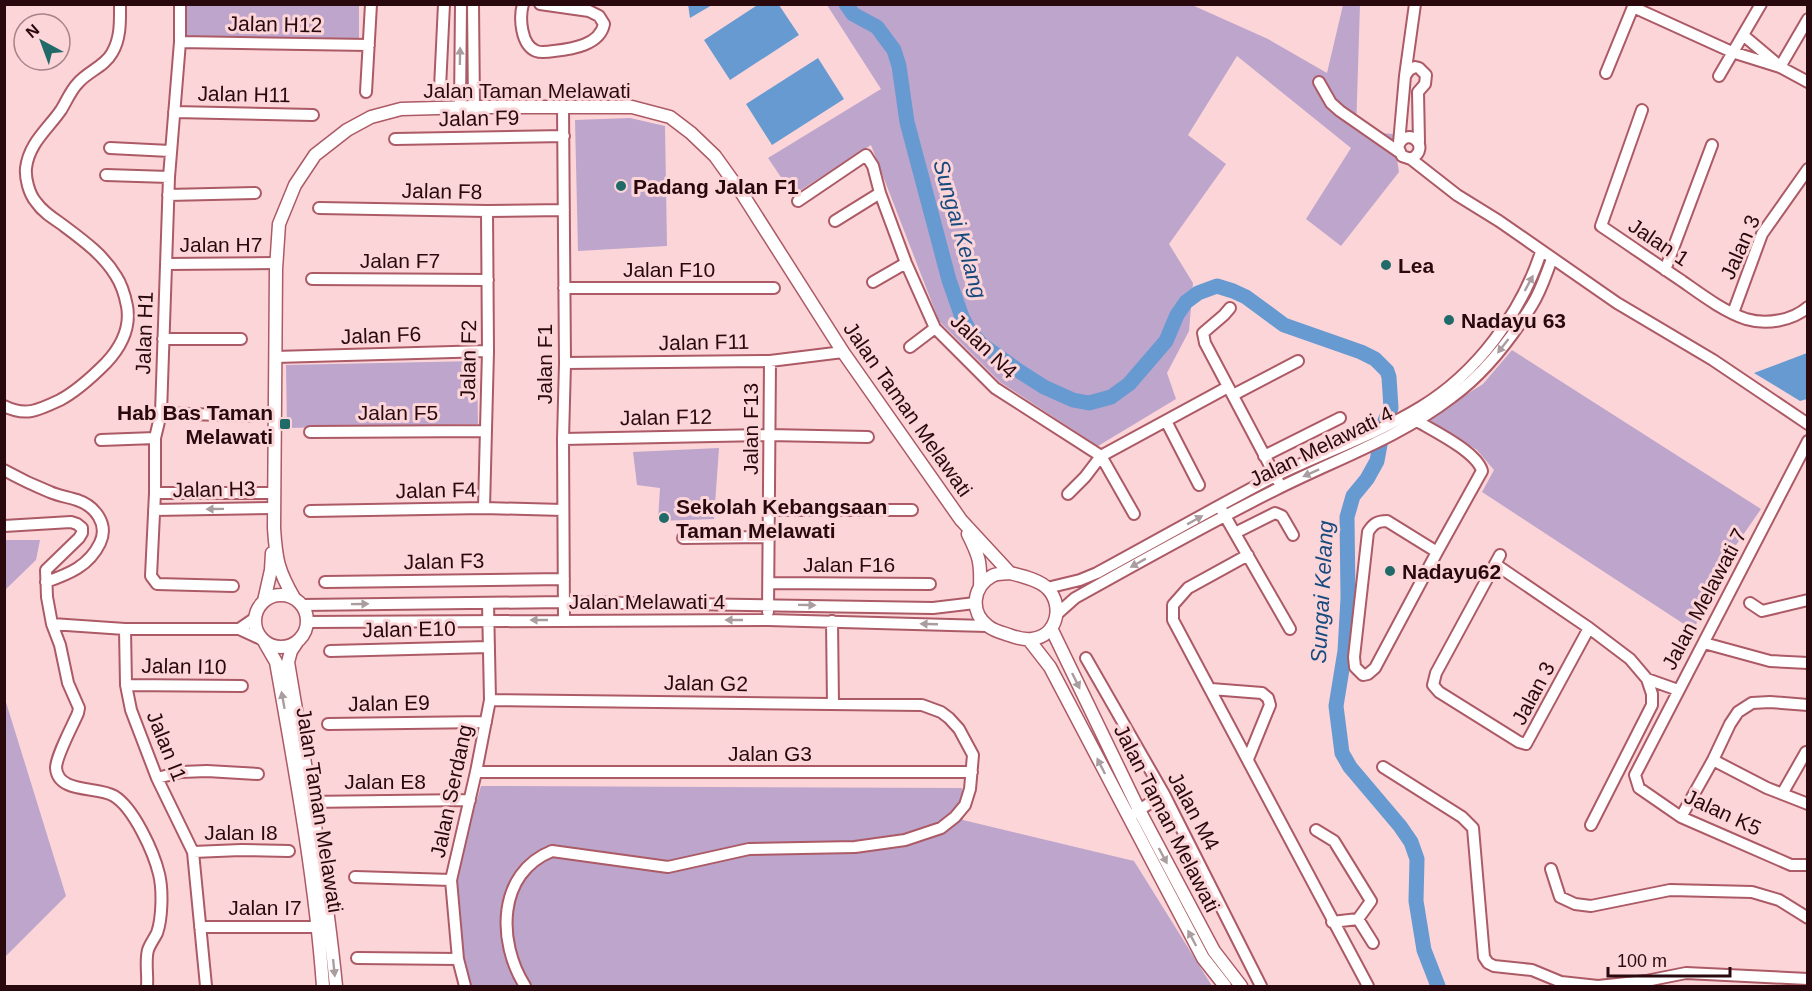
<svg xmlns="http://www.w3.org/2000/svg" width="1812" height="991" viewBox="0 0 1812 991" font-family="Arial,sans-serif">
  <rect width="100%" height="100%" fill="#fbd5d8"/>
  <!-- green -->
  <path fill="#bda5cc" d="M1360 4 1356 131 1393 134 1399 172 1341 246 1306 219 1351 148 1237 56 1188 135 1226 164 1169 244 1193 283 1189 331 1167 373 1176 399 1098 446 1000 382 939 321 871 145 793 195 768 158 881 89 827 5H1192L1268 39 1327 73 1343 5Z
    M184 5H359V41L182 37Z
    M630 118 665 126 667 246 578 251 575 120Z
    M1512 350 1761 509 1725 561 1711 596 1693 630 1482 492 1494 470 1477 450 1427 419 1483 384Z
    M477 361 478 424 287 428 286 365Z
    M719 448 714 519 658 521 660 488 637 485 633 452Z
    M5 540H40L36 560 5 590Z
    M5 699 66 896 5 957H4Z
    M481 786 962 788 963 820 1134 861 1212 986H466L452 884Z"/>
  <!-- water -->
  <path fill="#689ad2" d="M688 4H712V5L690 18Z
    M759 4 779 5 799 35 730 80 704 40Z
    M818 58 844 99 772 145 746 104Z
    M1807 353V399L1800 401 1754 373Z"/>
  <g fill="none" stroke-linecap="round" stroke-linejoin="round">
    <!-- river -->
    <path stroke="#689ad2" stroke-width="15" d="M846 4 853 14 877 27 894 50 899 66 907 122 949 280 962 317 969 330 981 344 1019 371 1044 387 1073 400 1089 403 1111 397 1129 384 1166 341 1177 315 1186 302 1198 293 1217 286 1233 291 1246 297 1284 325 1361 352 1375 359 1387 371 1389 377 1391 408 1384 423 1377 461 1367 479 1353 496 1347 517 1348 598 1345 651 1336 706 1342 753 1350 767 1400 826 1411 842 1417 859 1416 901 1424 950 1438 986"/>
    <!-- minor casing -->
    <g stroke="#ac5a65" stroke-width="14">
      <path id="minor" d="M180 4V42L169 177 161 413 155 438V493L151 576 157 584 233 586
        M473 4 474 107
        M523 4C519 18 521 45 536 51 541 53 548 52 554 51 572 49 600 45 604 24L599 16 589 11 540 4
        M1743 35 1775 62
        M180 42 369 45
        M1780 67 1808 19
        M1606 73 1633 7 1732 52 1780 67 1808 82
        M1405 76 1409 70 1415 67 1419 68 1426 75 1425 84 1418 92 1419 142
        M1719 76 1761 4
        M1319 82 1331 103 1340 111 1399 152
        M440 88 444 4
        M366 92 371 4
        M460 107 461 4
        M563 107 565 363 563 439 564 620
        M1642 110 1601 226C1628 244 1655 263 1682 281 1702 295 1723 311 1746 319 1766 325 1792 321 1808 307
        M174 112 313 115
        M395 139 564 136
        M1399 143 1405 76 1415 4
        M110 148 170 151
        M1411 159C1433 147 1406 124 1398 147L1402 156 1411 159 1457 195 1499 221 1617 303 1713 360 1808 424
        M106 175 169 177
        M168 195 255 193
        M798 201 866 155 873 166 880 193 906 263 935 328 995 388 1101 456 1134 514
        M319 208 487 211 564 210
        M835 221 880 193
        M167 264 276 263
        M1665 270 1712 145
        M312 279 488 280
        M873 282 906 263
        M564 288H774
        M1230 308 1224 315 1203 333 1205 343 1278 481
        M1733 313 1762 234 1808 169
        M163 339H241
        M910 347 935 328
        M275 357 488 351
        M565 363 770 361 843 352
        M1233 395 1298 361
        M4 406C26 417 39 410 60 400 77 391 92 377 106 363 120 348 131 328 127 306 125 296 122 285 116 276 103 254 80 238 60 223 51 217 42 211 36 202 29 194 25 178 26 168 29 143 48 129 61 110 66 102 71 90 78 83 87 72 105 66 112 53 121 38 120 21 120 4
        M161 413 250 416
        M1166 421 1199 485
        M1417 421C1434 431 1477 452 1482 471L1437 552 1375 668 1368 674 1363 675 1355 667 1354 657 1368 532C1373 524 1377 521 1387 521L1437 552
        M310 432 486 431
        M563 439 769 435 868 437
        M101 440 155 438
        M1808 441 1635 775 1639 788 1681 817 1791 865H1808
        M1264 456 1340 418
        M4 470C20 479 35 486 50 492 59 496 68 497 77 500 95 506 109 524 100 543 89 566 69 574 46 582
        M155 493H274
        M1068 494 1085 477 1101 456 1228 387
        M484 508 488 351 487 211
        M1221 509 1290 629
        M154 510 274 508
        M769 510H912
        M310 511 484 508 563 510
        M4 526 71 522 77 524 82 528V533L79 538 46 570 47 597 52 624 60 645 68 683 79 708 78 713C73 725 56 756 56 768 58 794 98 786 114 796 134 808 154 853 159 874 163 890 162 919 157 933 154 939 150 944 148 950 145 961 148 975 147 986
        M1235 533 1275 513 1282 516 1293 535
        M683 538 769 537
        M1248 555 1188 588 1173 605V620L1368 986
        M1500 555 1436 673 1433 685 1439 692 1519 742 1526 744 1589 628
        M1495 564 1589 628 1630 659 1647 679 1652 694V705L1591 825
        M325 582 564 579
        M769 583 930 584
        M1047 588 1080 580 1097 573C1156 541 1214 508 1273 477 1322 453 1375 435 1421 407 1477 373 1521 313 1541 252
        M1750 603 1762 611 1808 600
        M302 605 564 602 933 608 975 603
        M768 612 770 361
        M1057 614 1075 598C1141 561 1207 524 1275 490 1334 460 1399 438 1452 397 1485 373 1511 339 1532 305 1541 291 1546 274 1552 259
        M832 621 833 704
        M307 622 768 620 987 626
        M52 624 125 629H239L261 639
        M125 629 126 685 131 710 157 778 193 852 206 986
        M239 629 255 618
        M1704 643 1770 661 1808 663
        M330 651 489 647
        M1086 658 1164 794 1261 986
        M1647 679 1678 690
        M126 685 242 686
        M1211 689 1262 693 1268 698 1270 705 1248 759
        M490 700 922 705 941 712 949 718 959 729 973 755 970 789 965 805 955 817 941 828 905 840 855 847 749 849 668 867 552 851C497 873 497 942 525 986
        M328 724 486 722
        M1713 760 1767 788 1808 804
        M1383 767 1462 817 1473 828 1484 957 1488 963 1494 966 1532 970 1561 982 1598 986 1646 981 1686 973 1808 979
        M476 772H972
        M157 778 181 772 207 771 258 774
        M1782 794 1806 752H1808
        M305 802 470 800
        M1133 814 1164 794
        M1681 817 1713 760 1730 724 1738 712 1752 703 1770 702 1808 705
        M1316 830 1334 841 1371 901 1358 919 1332 922
        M193 852 241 850 289 851
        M1551 869 1560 897 1575 904 1591 906 1670 890 1752 892 1779 900 1808 918
        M355 877 451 880
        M1358 919 1373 943
        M200 927H326
        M357 958 458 959
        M465 986 458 959 451 880 476 772 490 700 488 603"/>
    </g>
    <!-- major casing -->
    <g stroke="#ac5a65" stroke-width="15">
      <path id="major" d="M968 534C979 556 981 562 980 587
        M1010 573C1022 576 1040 580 1048 589 1064 606 1057 636 1032 639 1024 640 1017 638 1009 635 1003 633 994 631 988 626 970 613 972 587 992 576 997 573 1004 574 1010 573Z
        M255 621a26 26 0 1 1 52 0a26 26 0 1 1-52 0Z
        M294 598C278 570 276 560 274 528L276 269 279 224 295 185 315 155 347 130 371 117 401 109 474 107H632L670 117 691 133 715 156 743 195 843 352 961 520 1010 573
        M264 601 271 570 272 553
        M1051 628 1139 810 1214 951 1241 986
        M1029 640 1050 667 1203 958 1225 986
        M297 642 291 651 288 662C306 770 325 877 336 986
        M265 643 276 662C295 770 315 877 323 986"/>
    </g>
    <!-- minor -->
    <use href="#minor" stroke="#fff" stroke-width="10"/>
    <!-- major -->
    <use href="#major" stroke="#fff" stroke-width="12"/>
  </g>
  <!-- one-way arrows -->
  <defs><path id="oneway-solid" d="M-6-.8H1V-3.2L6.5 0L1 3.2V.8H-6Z" transform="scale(1.5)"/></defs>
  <g fill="#a99d9f">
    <use href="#oneway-solid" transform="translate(460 56) rotate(-89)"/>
    <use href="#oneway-solid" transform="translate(1529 283) rotate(-62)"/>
    <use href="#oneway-solid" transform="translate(1503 346) rotate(128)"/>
    <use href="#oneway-solid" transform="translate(1311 473) rotate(156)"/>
    <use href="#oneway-solid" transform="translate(215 509) rotate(179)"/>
    <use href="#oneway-solid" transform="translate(1195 520) rotate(-29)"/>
    <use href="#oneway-solid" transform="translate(1138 563) rotate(151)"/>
    <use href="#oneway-solid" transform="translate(360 604) rotate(-1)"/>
    <use href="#oneway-solid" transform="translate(807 605) rotate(1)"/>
    <use href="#oneway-solid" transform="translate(539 620) rotate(180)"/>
    <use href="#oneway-solid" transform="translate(734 620) rotate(180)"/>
    <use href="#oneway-solid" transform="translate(929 624) rotate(-178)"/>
    <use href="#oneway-solid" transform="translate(1076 681) rotate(64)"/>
    <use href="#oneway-solid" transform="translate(283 700) rotate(-100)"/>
    <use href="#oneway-solid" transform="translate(1101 766) rotate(-117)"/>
    <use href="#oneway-solid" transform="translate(1163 856) rotate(62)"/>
    <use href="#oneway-solid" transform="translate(1192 938) rotate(-118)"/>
    <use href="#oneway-solid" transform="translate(334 968) rotate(84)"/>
  </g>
  <!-- markers -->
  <g fill="#206b69" stroke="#fbd5d8" stroke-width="2">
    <circle cx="621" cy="186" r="6"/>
    <circle cx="1386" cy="265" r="6"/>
    <circle cx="1449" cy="320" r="6"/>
    <rect x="279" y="418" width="12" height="12" rx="3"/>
    <circle cx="664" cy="518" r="6"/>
    <circle cx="1390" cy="571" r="6"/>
  </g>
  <g text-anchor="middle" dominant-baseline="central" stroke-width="6" stroke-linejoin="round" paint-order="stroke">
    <!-- street labels -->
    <g font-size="21" fill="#29090e" stroke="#fbd5d8">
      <text transform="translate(275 24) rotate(1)">Jalan H12</text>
      <text x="527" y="90">Jalan Taman Melawati</text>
      <text transform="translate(244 94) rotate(1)">Jalan H11</text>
      <text transform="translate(479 118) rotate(-1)">Jalan F9</text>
      <text transform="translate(442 191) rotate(1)">Jalan F8</text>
      <text transform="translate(1659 242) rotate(34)">Jalan 1</text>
      <text x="221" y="244">Jalan H7</text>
      <text transform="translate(1740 247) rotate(-66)">Jalan 3</text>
      <text x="400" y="260">Jalan F7</text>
      <text x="669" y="269">Jalan F10</text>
      <text transform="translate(144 333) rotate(-88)">Jalan H1</text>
      <text transform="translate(381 335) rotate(-2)">Jalan F6</text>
      <text transform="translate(704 342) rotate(-1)">Jalan F11</text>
      <text transform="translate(984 346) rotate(44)">Jalan N4</text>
      <text transform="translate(468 360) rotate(-89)">Jalan F2</text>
      <text transform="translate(544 364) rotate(-90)">Jalan F1</text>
      <text transform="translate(908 409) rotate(55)">Jalan Taman Melawati</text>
      <text x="398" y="412">Jalan F5</text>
      <text transform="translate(666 417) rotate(-1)">Jalan F12</text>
      <text transform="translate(750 429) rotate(-90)">Jalan F13</text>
      <text transform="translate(1321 446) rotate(-26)">Jalan Melawati 4</text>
      <text transform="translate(214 489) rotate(-1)">Jalan H3</text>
      <text transform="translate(436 490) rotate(-1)">Jalan F4</text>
      <text transform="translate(444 561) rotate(-1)">Jalan F3</text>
      <text x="849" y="564">Jalan F16</text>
      <text transform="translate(1704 599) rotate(-62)">Jalan Melawati 7</text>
      <text x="647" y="601">Jalan Melawati 4</text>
      <text transform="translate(409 629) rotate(-1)">Jalan E10</text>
      <text transform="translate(184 666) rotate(1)">Jalan I10</text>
      <text transform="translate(706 683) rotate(1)">Jalan G2</text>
      <text transform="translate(1533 693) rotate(-62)">Jalan 3</text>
      <text transform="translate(389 703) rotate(-1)">Jalan E9</text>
      <text transform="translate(167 746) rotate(68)">Jalan I1</text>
      <text x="770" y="753">Jalan G3</text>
      <text x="385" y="781">Jalan E8</text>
      <text transform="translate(451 791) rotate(-78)">Jalan Serdang</text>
      <text transform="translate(320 810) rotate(81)">Jalan Taman Melawati</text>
      <text transform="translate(1194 811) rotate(62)">Jalan M4</text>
      <text transform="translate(1723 812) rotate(25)">Jalan K5</text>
      <text transform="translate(1167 818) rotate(63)">Jalan Taman Melawati</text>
      <text x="241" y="832">Jalan I8</text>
      <text x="265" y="907">Jalan I7</text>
    </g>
    <!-- poi labels -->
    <g font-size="21" font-weight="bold" fill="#29090e" stroke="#fbd5d8" text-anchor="start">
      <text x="633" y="186">Padang Jalan F1</text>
      <text x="1398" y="265">Lea</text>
      <text x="1461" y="320">Nadayu 63</text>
      <text x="273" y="412" text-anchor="end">Hab Bas Taman<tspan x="273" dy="24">Melawati</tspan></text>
      <text x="676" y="506">Sekolah Kebangsaan<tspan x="676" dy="24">Taman Melawati</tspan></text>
      <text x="1402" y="571">Nadayu62</text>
    </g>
    <!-- water labels -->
    <g font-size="22" font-style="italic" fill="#174b80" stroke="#fbd5d8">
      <text transform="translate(960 229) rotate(74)">Sungai Kelang</text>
      <text transform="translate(1322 592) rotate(-87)">Sungai Kelang</text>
    </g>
  </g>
  <!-- border -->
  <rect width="1812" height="991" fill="none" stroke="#29090e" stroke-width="12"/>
  <!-- north arrow -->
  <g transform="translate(42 42) rotate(319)"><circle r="28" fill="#fbd5d8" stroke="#a78387" stroke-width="1.5"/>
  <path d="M0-4.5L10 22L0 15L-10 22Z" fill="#206b69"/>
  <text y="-9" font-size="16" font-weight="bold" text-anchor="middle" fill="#29090e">N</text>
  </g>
  <!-- scale -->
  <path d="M1608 967v9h122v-9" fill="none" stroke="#29090e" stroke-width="3"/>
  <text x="1617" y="967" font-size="18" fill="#29090e" stroke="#fbd5d8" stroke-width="4.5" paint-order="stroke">100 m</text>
</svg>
